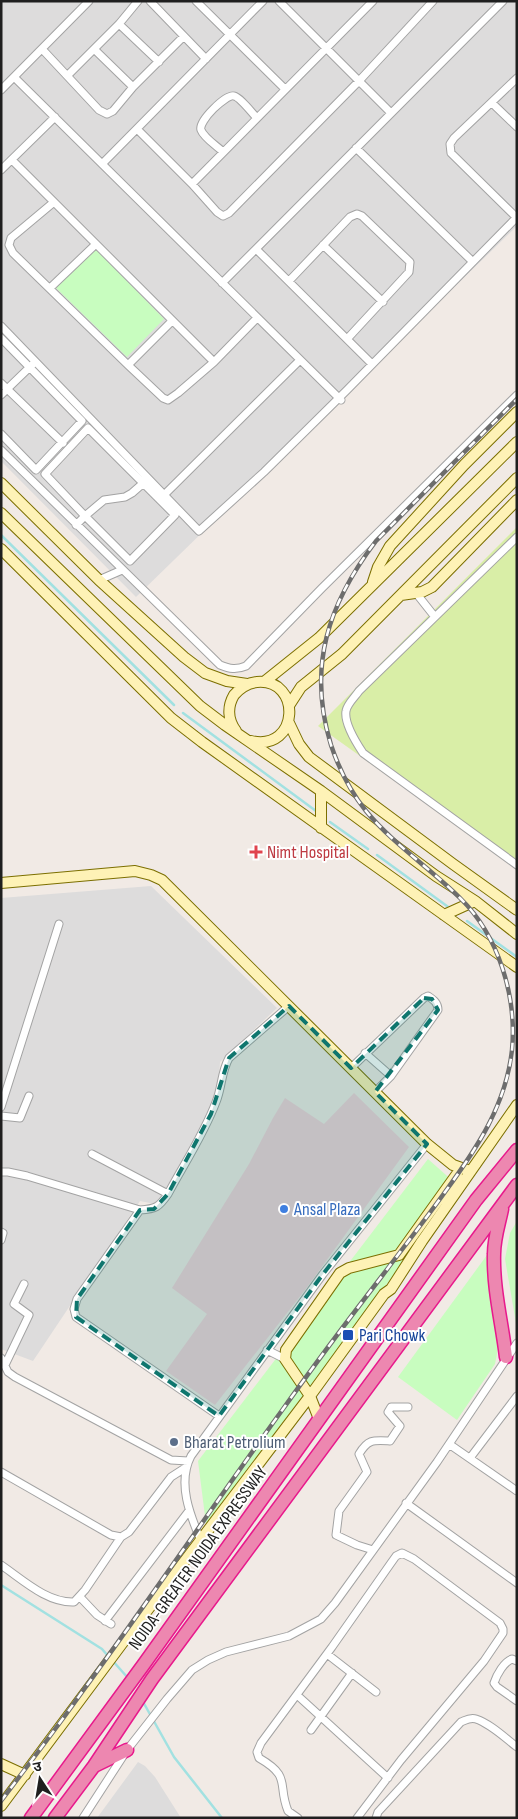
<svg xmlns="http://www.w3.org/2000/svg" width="518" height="1819" viewBox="0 0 518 1819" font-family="'Sofia Sans Condensed','Noto Sans Devanagari',sans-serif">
  <rect width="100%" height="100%" fill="#f1eae5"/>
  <!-- residential -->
  <path fill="#dddcdc" d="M1 1H517V226L136 597 1 461Z
    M151 886 277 1008 220 1062 218 1097 160 1205 140 1201 33 1361 1 1349V898Z
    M138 1762 145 1766 155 1777 181 1818H97Z"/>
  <!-- commercial -->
  <path fill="#f2d3d9" d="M354 1093 409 1147 305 1290 215 1405 166 1371 207 1314 172 1288 249 1164 273 1118 285 1098 324 1124Z"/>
  <!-- grass -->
  <path fill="#d9eea7" d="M517 527V868L318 726Z"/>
  <!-- park -->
  <path fill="#c8fdbf" d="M96 249 164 319 127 357 56 288Z
    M428 1159 455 1183 453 1196 206 1524 198 1461Z
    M517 1221V1329L505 1259 510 1233Z
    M487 1255 500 1338 495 1364 457 1420 398 1377Z"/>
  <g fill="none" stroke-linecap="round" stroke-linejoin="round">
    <!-- stream -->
    <path stroke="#a2e1e1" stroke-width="2.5" d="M1 535 174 705
      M183 713 316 811
      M330 822 368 849
      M377 855 451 909
      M467 921 517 957
      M1 1585 102 1649 108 1656
      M112 1660 128 1678
      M142 1700 174 1757 222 1818"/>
    <!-- street casing -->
    <g stroke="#a3a3a3" stroke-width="9">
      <path id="street" d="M150 1 206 59
        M196 1 285 89
        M279 1 391 113
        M119 24 159 62
        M42 49 99 110 107 114 113 111 133 87 183 37
        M94 49 133 87
        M68 75 119 24 138 1
        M14 77 341 400
        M1 90 89 1
        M492 103 517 127
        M137 129 192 184 217 212 223 216 229 213 359 81 433 1
        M356 148 472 261
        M223 152C217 146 204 138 201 130 198 121 226 94 234 96 240 97 252 113 257 118
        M12 160 214 362
        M102 164 263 1
        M1 170 55 117
        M192 184 373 1
        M54 202 11 238 9 245 13 253 128 365 163 398 168 400 178 393 214 362 257 318
        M516 217 451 153 450 144 454 138 517 78
        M323 245 383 302
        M256 249 372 364
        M289 281 350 217 357 214 362 216 410 262 409 272 348 338
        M222 283 503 1
        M50 288 96 244
        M1 326 199 531 264 472 347 390 517 217
        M1 338 82 421 36 470 1 434
        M128 365 172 321
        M1 383 63 443
        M1 395 33 364
        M1 450 220 665C230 669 236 670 246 666L322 588 517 395
        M164 495 300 360
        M76 525 85 516 45 474 88 428 175 515 130 561 85 516 104 500 125 497 132 493 148 479
        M517 537 359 691C355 697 347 704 346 711 344 723 357 744 363 753L517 865
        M99 580 122 570
        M416 593 435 617
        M365 1053 391 1076
        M351 1068 424 998 428 996C434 1000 438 1003 438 1010L391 1076 375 1092
        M1 1107 59 924
        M1 1116 20 1118 29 1096
        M92 1154 168 1194
        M1 1172H8L27 1176 140 1210C156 1209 159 1207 168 1194 184 1164 204 1134 216 1102 222 1088 221 1072 229 1058L289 1006
        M140 1210 77 1299 74 1309 76 1317 219 1416
        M1 1232 3 1233 1 1240
        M267 1350 285 1359
        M1 1358 8 1372 15 1377 171 1460 188 1461
        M5 1365 29 1315 14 1304 24 1284
        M449 1444 517 1491
        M470 1458 517 1396
        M1 1472 111 1535 121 1537 129 1532 171 1477 185 1468
        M406 1503 517 1583
        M201 1541C190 1515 177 1483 191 1456L323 1274 427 1144
        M373 1550 357 1545 336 1535 339 1511 367 1472 359 1454C368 1439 373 1440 390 1441L400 1426 388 1412 391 1407H408
        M1 1565C23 1580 47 1603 74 1602L85 1590 121 1537
        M80 1597 97 1615 111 1624
        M105 1621 188 1512
        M327 1654 376 1692
        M517 1661 512 1659C504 1662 497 1674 494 1683L497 1687 517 1701
        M297 1695 388 1778
        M311 1730 352 1673
        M83 1818 127 1750 167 1699 192 1670 208 1660 226 1652 289 1636 321 1619 335 1603 437 1462 517 1343
        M298 1818 288 1811C277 1784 292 1777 259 1758L257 1752 261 1743 332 1647 391 1563 396 1556 402 1553 414 1559 500 1623 503 1629V1633L484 1661 401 1760 357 1818
        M376 1818 378 1812 461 1722C466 1720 470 1717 476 1719 491 1724 505 1738 517 1747"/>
    </g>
    <!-- secondary casing -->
    <g stroke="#7c6f00" stroke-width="12">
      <path id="secondary" d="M1 483 99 580 184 657 205 673 227 681 247 684
        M1 513 200 706 225 725 321 791 436 876 475 901 517 934
        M1 549 171 718 202 742 517 967
        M373 582 378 567 390 546 464 465 517 412
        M401 595 422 592 432 587 517 500
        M264 682 319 638 517 442
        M290 704 301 687 342 654 517 478
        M289 723 299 744 309 757 453 864 517 910
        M236 731C228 720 227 707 234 695 240 688 248 683 257 682 302 678 300 752 251 741
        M321 791V828
        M1 883 135 871 151 875 162 880 427 1144 453 1165 470 1171
        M444 915 475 901
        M319 1419 310 1396 384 1294 391 1289 422 1241 517 1105
        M1 1764 25 1775
        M1 1806 121 1645 310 1396 285 1359 286 1350 340 1273 349 1268 399 1255 457 1174"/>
    </g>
    <!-- highway casing -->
    <g stroke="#e8198c" stroke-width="15">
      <path id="highway" d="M502 1209C499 1224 494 1238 494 1254 493 1289 502 1323 506 1357
        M94 1766 127 1750
        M31 1818 144 1664 476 1200 517 1150
        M55 1818 94 1766 152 1679 517 1185"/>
    </g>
    <!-- street -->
    <use href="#street" stroke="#fff" stroke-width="7"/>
    <!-- secondary -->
    <use href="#secondary" stroke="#fef2b6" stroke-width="10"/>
    <!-- highway -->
    <use href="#highway" stroke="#ed87b0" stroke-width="12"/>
    <!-- rail casing -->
    <g stroke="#6d6d6d" stroke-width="4.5">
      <path id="rail" d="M1 1801C28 1765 56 1729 82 1692 150 1599 215 1503 283 1409 315 1364 348 1320 382 1276 403 1248 425 1220 445 1192 477 1148 506 1105 512 1050 517 997 499 936 460 898 430 868 393 844 366 811 350 791 339 769 331 745 307 667 328 604 376 541L517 399"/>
    </g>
    <!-- rail -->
    <use href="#rail" stroke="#fff" stroke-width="2.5" stroke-dasharray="8" stroke-linecap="butt"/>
  </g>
  <!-- marked area -->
  <path fill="#0f766e" fill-opacity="0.2" stroke="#0f766e" stroke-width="4" stroke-dasharray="10 6" stroke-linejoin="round" d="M424 998 432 999 438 1010 375 1092 427 1144 323 1274 219 1416 76 1317 77 1299 140 1210 154 1209 168 1194 211 1114 229 1058 289 1006 351 1068Z"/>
  <!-- markers -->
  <path fill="#e0444e" stroke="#fff" stroke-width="2" d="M253.5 844.5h5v5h5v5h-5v5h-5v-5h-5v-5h5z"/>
  <circle fill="#3f7fe0" stroke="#fff" stroke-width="2" cx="284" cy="1209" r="5"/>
  <rect fill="#1a4fb4" stroke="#fff" stroke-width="2" x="342" y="1329" width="12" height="12" rx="2.5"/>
  <circle fill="#5c6f8a" stroke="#fff" stroke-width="2" cx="174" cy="1442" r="5"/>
  <g text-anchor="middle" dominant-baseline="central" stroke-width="4" stroke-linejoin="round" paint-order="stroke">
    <!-- health labels -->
    <g font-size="18" fill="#be3a42" stroke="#fff" text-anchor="start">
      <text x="267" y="852">Nimt Hospital</text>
    </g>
    <!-- shop labels -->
    <g font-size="18" fill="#366cbe" stroke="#fff" text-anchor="start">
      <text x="294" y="1209">Ansal Plaza</text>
    </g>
    <!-- transit labels -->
    <g font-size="18" fill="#164399" stroke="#fff" text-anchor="start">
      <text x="359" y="1335">Pari Chowk</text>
    </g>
    <!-- service labels -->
    <g font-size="18" fill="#4e5e75" stroke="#fff" text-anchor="start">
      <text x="184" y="1442">Bharat Petrolium</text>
    </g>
    <!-- street labels -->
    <g font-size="18" fill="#1f1f1f" stroke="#fff">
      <text transform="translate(198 1558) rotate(-54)">NOIDA-GREATER NOIDA EXPRESSWAY</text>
    </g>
  </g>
  <!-- border -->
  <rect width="518" height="1819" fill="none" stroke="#1f1f1f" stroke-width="5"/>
  <!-- north arrow -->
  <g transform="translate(40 1779) rotate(348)" stroke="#ffffff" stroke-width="4" paint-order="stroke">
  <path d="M0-4L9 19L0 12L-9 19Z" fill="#1f1f1f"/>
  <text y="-8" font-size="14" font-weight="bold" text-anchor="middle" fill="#1f1f1f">उ</text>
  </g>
</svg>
